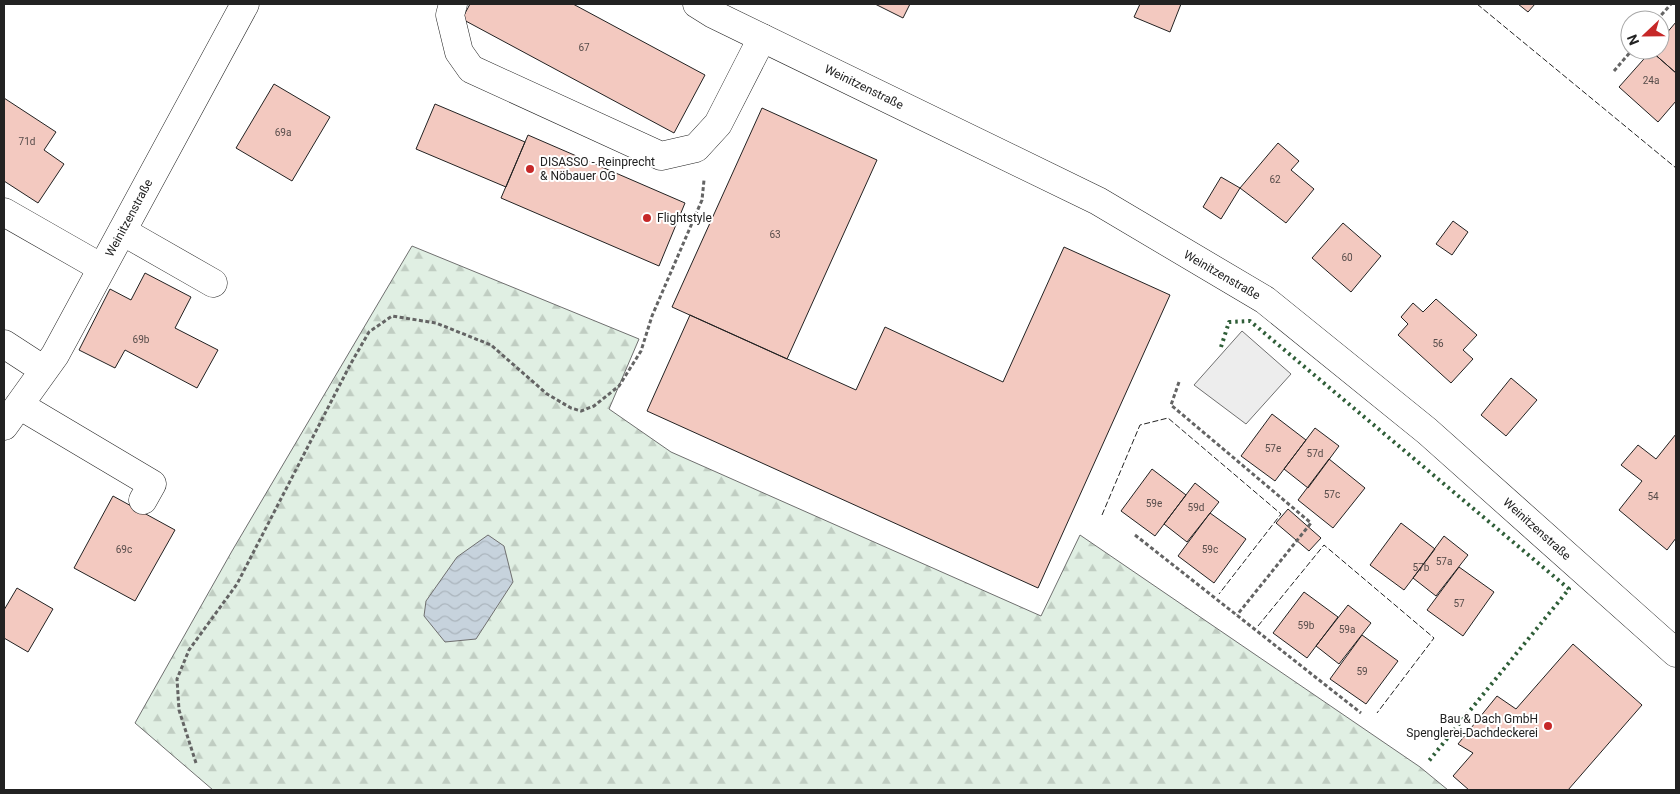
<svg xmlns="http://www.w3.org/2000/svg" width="1680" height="794" viewBox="0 0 1680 794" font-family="Roboto,sans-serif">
  <defs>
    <pattern id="forest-firs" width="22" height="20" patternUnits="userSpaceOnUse" patternTransform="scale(1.25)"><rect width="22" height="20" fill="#e0efe3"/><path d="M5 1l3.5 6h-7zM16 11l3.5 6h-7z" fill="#c0cdc2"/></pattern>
    <pattern id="water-waves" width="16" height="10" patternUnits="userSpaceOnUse" patternTransform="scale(1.25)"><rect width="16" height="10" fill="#c7d3dd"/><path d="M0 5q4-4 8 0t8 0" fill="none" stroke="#abb5bd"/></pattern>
  </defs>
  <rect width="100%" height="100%" fill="#fff"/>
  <!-- forest -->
  <path fill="url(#forest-firs)" stroke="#6f6f6f" d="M412 246 639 339 609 409 671 452 1041 616 1080 535 1420 767 1448 790H213L135 723 232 551Z"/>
  <!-- parking -->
  <path fill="#ededed" stroke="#6f6f6f" d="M1242 331 1291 374 1246 424 1194 385Z"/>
  <!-- water -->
  <path fill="url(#water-waves)" stroke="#6f6f6f" d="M488 535 504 546 513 582 476 639 445 642 424 616 426 601 457 557Z"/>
  <!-- building -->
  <path fill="#f3c9c0" stroke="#222" d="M470 4H573L705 75 674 133 462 19Z
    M875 4H910L903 18Z
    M1140 4H1181L1170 32 1134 17Z
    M1518 4H1535L1528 12Z
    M1676 22V73L1651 51 1660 50V41Z
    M1651 51 1676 73V101L1658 122 1619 87Z
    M274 84 330 117 292 181 236 148Z
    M4 98 56 132 44 150 64 164 38 203 4 181Z
    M435 104 525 142 506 187 416 149Z
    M762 108 877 160 787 359 672 307Z
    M528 135 685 203 659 266 501 198Z
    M1278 143 1299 161 1291 170 1314 189 1286 223 1240 188Z
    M1221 177 1240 188 1221 219 1203 207Z
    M1453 221 1468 232 1452 255 1436 244Z
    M1343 223 1381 256 1351 292 1312 258Z
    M1064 247 1170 295 1038 588 647 411 690 315 856 390 885 327 1003 382Z
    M145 273 191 297 175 328 218 350 197 388 125 350 115 368 79 350 110 289 131 300Z
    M1436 299 1477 335 1463 350 1473 359 1451 383 1398 335 1408 324 1401 317 1413 303 1423 312Z
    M1511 378 1537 400 1506 436 1481 415Z
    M1272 414 1306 440 1275 481 1241 456Z
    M1315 428 1339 446 1308 488 1284 469Z
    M1676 434V538L1667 550 1619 510 1642 481 1621 465 1638 445 1656 459Z
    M1329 459 1365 488 1333 528 1298 500Z
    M1152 469 1186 495 1155 536 1121 511Z
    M1195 483 1219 502 1187 542 1164 524Z
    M113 496 175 530 135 601 74 568Z
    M1288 509 1321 538 1309 551 1276 523Z
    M1210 513 1246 539 1214 583 1178 556Z
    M1401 523 1435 549 1404 590 1370 565Z
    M1444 536 1468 555 1436 596 1413 578Z
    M1459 567 1494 592 1463 636 1427 610Z
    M17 588 53 609 28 652 4 638V610Z
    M1304 592 1338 617 1307 658 1273 633Z
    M1348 605 1371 623 1339 664 1316 646Z
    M1362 635 1398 661 1366 704 1330 679Z
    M1573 644 1642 705 1568 790H1469L1453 776 1473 753 1458 744 1497 696 1516 709Z"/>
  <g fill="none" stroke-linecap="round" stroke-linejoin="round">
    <!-- minor casing -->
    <g stroke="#222" stroke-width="29">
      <path id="minor" d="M453 4 450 15 459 52 471 69 661 156 696 148 718 124 762 38
        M4 212 102 268
        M122 231 213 283
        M4 344 44 370
        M19 405 152 484 143 500
        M4 426 55 355 245 4"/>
    </g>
    <!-- major casing -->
    <g stroke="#222" stroke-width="29">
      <path id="major" d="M697 4 713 14 1098 201 1265 300 1427 431 1676 653"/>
    </g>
    <!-- path -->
    <path stroke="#646464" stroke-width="3" stroke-dasharray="4 2.5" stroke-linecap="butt" d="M1657 20 1671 4
      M1614 71 1632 50
      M1179 382 1171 405 1311 523 1237 615
      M1135 535 1361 713
      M196 763 179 710 177 679 189 650 237 584 350 365 369 332 392 316 436 323 491 345 547 394 571 408 581 411 594 406 619 386 641 351 652 316 702 200 704 180"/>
    <!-- minor -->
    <use href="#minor" stroke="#fff" stroke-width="28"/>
    <!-- major -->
    <use href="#major" stroke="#fff" stroke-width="28"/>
    <!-- hedge -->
    <path stroke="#2f5e38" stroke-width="4" stroke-dasharray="2.5 4" stroke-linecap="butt" d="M1221 347 1229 322 1250 321 1569 589 1428 762"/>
    <!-- fence -->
    <path stroke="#222" stroke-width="1" stroke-dasharray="6 2.5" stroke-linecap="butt" d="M1477 4 1676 168
      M1102 515 1140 425 1168 418 1281 514 1219 594
      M1258 626 1324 545 1434 638 1377 713"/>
  </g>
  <!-- markers -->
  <g fill="#c62828" stroke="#fff" stroke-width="2">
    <circle cx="530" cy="169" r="5"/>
    <circle cx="647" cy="218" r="5"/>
    <circle cx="1548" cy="726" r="5"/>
  </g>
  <g text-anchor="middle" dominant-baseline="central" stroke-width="4" stroke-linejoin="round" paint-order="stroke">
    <!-- number labels -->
    <g font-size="10" fill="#564c4a">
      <text x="584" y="47">67</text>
      <text x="1651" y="80">24a</text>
      <text x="283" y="132">69a</text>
      <text x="27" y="141">71d</text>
      <text x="1275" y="179">62</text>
      <text x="775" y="234">63</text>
      <text x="1347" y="257">60</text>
      <text x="141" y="339">69b</text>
      <text x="1438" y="343">56</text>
      <text x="1273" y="448">57e</text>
      <text x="1315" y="453">57d</text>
      <text x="1332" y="494">57c</text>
      <text x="1653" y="496">54</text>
      <text x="1154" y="503">59e</text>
      <text x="1196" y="507">59d</text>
      <text x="124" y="549">69c</text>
      <text x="1210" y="549">59c</text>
      <text x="1444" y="561">57a</text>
      <text x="1421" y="567">57b</text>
      <text x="1459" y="603">57</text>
      <text x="1306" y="625">59b</text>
      <text x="1347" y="629">59a</text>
      <text x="1362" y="671">59</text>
    </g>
    <!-- street labels -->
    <g font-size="12" fill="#222" stroke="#fff">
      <text transform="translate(864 87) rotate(26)">Weinitzenstraße</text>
      <text transform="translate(129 218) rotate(-62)">Weinitzenstraße</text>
      <text transform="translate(1222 275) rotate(30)">Weinitzenstraße</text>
      <text transform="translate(1537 529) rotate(42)">Weinitzenstraße</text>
    </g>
    <!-- poi labels -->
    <g font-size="12" fill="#222" stroke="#fff" text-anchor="start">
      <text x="540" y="162">DISASSO - Reinprecht<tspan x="540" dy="14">&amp; Nöbauer OG</tspan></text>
      <text x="657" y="218">Flightstyle</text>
      <text x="1538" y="719" text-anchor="end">Bau &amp; Dach GmbH<tspan x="1538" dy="14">Spenglerei-Dachdeckerei</tspan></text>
    </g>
  </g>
  <!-- border -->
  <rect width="1680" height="794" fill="none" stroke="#222222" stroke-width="10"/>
  <!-- north arrow -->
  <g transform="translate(1645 35) rotate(248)"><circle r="24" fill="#ffffff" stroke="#a7a7a7"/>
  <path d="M0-4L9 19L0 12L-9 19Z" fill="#c62828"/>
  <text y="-8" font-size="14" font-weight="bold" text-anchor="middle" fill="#222222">N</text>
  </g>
</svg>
